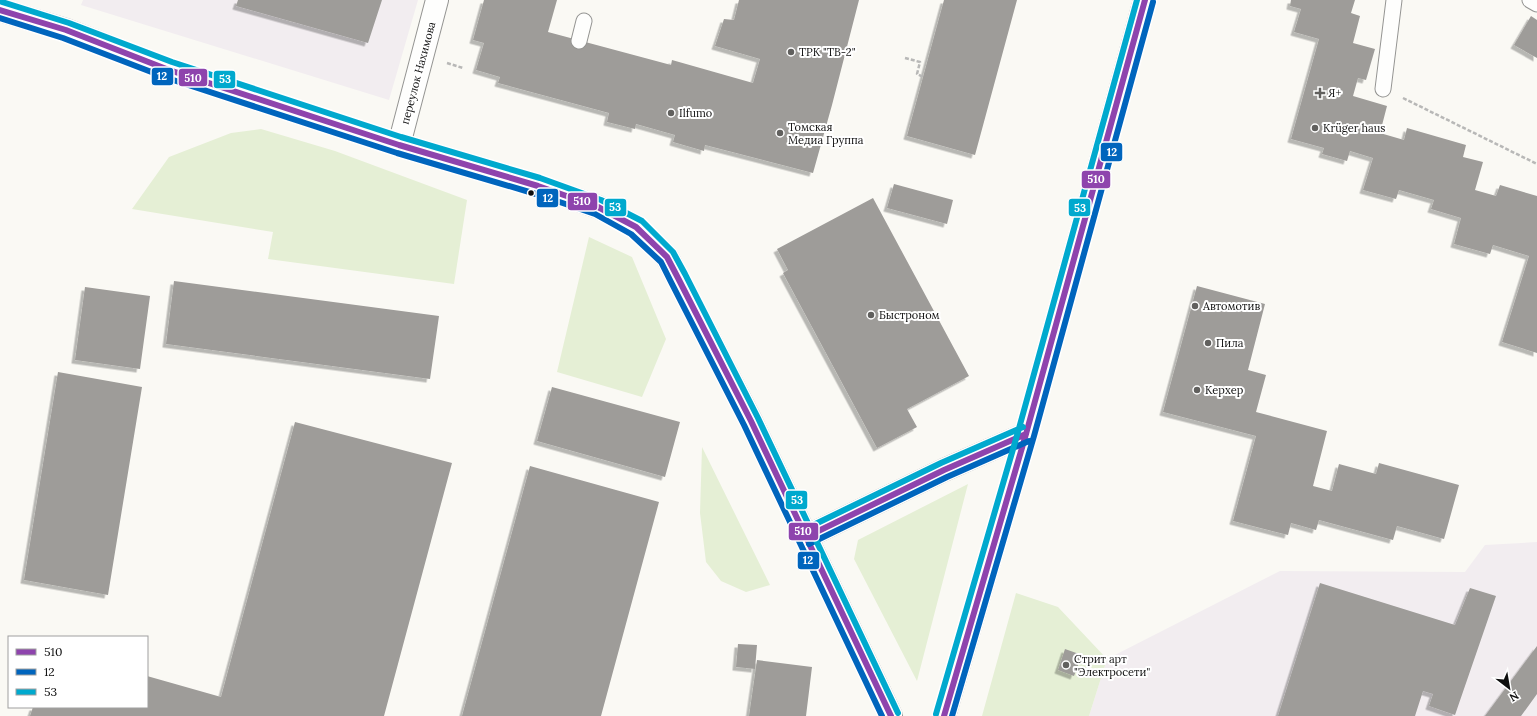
<svg xmlns="http://www.w3.org/2000/svg" width="1537" height="716" viewBox="0 0 1537 716" font-family="Lora,serif">
  <defs>
    <filter id="shadow"><feDropShadow dx="-3.5" dy="3.5" stdDeviation="0" flood-color="#0004"/></filter>
  </defs>
  <rect width="100%" height="100%" fill="#faf9f4"/>
  <!-- industrial -->
  <path fill="#f2edf0" d="M83 0H418L389 100 81 5Z
    M1537 542V716H1089L1107 659 1280 571 1465 572 1485 545Z"/>
  <!-- green -->
  <path fill="#e5efd5" d="M261 129 335 151 467 200 454 284 268 259 273 232 132 209 169 157 231 133Z
    M589 237 632 257 666 339 642 397 557 372Z
    M702 447 770 585 746 592 721 581 706 562 700 513Z
    M968 484 917 681 854 559 858 540Z
    M1016 593 1058 607 1107 659 1089 716H982Z"/>
  <!-- building -->
  <path fill="#9e9c99" filter="url(#shadow)" d="M238 0H382L368 43 236 6Z
    M484 0H557L548 32 671 65 672 60 753 83 760 59 715 46 724 19 734 20 739 0H859L832 105 813 173 705 145 704 151 673 142 675 135 636 124 635 129 607 122 609 113 498 83 500 77 476 70 484 43 473 40Z
    M944 0H1017L975 155 907 136Z
    M1291 0H1355L1351 13 1360 16 1353 43 1375 49 1366 80 1358 78 1353 96 1387 106 1380 133 1404 140 1407 128 1466 145 1463 157 1483 162 1475 190 1496 196 1500 185 1537 196V353L1502 342 1529 256 1493 245 1490 254 1454 244 1461 218 1431 209 1434 200 1399 190 1396 199 1363 190 1373 158 1350 151 1347 161 1322 154 1324 148 1291 139 1319 39 1294 32 1301 9 1290 6Z
    M1531 16 1537 20V58L1514 45Z
    M894 184 953 200 947 224 887 208Z
    M873 198 969 376 907 409 917 427 877 448 783 273 788 270 777 249Z
    M174 281 439 316 430 379 166 344Z
    M1197 286 1265 304 1248 370 1266 375 1256 412 1327 431 1313 486 1332 491 1339 464 1376 474 1379 463 1459 485 1444 539 1397 526 1393 540 1319 520 1316 530 1291 523 1288 535 1233 521 1256 436 1163 412Z
    M85 287 150 296 140 369 75 360Z
    M58 372 142 387 108 595 24 580Z
    M552 387 680 422 665 477 537 441Z
    M295 422 452 463 384 716H30L33 707H147V676L221 697Z
    M530 466 659 502 601 716H462Z
    M1320 583 1455 625 1470 588 1496 596 1455 715 1429 706 1433 694 1423 691 1415 716H1278Z
    M738 644 757 645 755 669 736 667Z
    M1537 646V694L1521 716H1485Z
    M1065 649 1082 655 1074 676 1058 670Z
    M757 660 812 667 806 716H749Z"/>
  <g fill="none" stroke-linecap="round" stroke-linejoin="round">
    <!-- service casing -->
    <g stroke="#949492" stroke-width="17">
      <path id="service" d="M1530 0 1537 4
        M579 41 584 21
        M1383 89 1394 0"/>
    </g>
    <!-- minor casing -->
    <g stroke="#949492" stroke-width="24">
      <path id="minor" d="M399 145 437 0"/>
    </g>
    <!-- tertiary casing -->
    <g stroke="#949492" stroke-width="24">
      <path id="tertiary" d="M0 10 66 30 169 70 399 145 538 186 598 207 636 227 667 257 678 278 751 421 891 716
        M806 537 944 470 1026 434"/>
    </g>
    <!-- primary casing -->
    <g stroke="#82817f" stroke-width="24">
      <path id="primary" d="M944 716 1026 434 1145 0"/>
    </g>
    <!-- path -->
    <path stroke="#b8b8b7" stroke-width="2.5" stroke-dasharray="4 2" stroke-linecap="butt" d="M905 58 920 62 917 74 923 77
      M447 63 463 68
      M1403 98 1537 164"/>
    <!-- service -->
    <use href="#service" stroke="#fefefd" stroke-width="15"/>
    <!-- minor -->
    <use href="#minor" stroke="#fefefd" stroke-width="22"/>
    <!-- tertiary -->
    <use href="#tertiary" stroke="#fefefd" stroke-width="22"/>
    <!-- primary -->
    <use href="#primary" stroke="#ebe6da" stroke-width="22"/>
    <!-- bus-1 casing -->
    <g stroke="#fff" stroke-width="9">
      <path id="bus-1" d="M0 10 66 30 169 70 399 145 538 186 598 207 636 227 667 257 678 278 751 421 891 716
        M806 537 944 470 1026 434
        M944 716 1026 434 1145 0"/>
    </g>
    <!-- bus-2 casing -->
    <g stroke="#fff" stroke-width="9">
      <path id="bus-2" d="M0 18 63 38 167 78 397 153 536 194 595 214 631 234 661 262 671 282 744 425 882 716
        M809 544 947 477 1029 441
        M952 716 1034 436 1153 2"/>
    </g>
    <!-- bus-3 casing -->
    <g stroke="#fff" stroke-width="9">
      <path id="bus-3" d="M2 2 69 23 172 62 401 137 540 178 601 200 642 221 673 252 685 274 758 418 898 713
        M803 530 941 463 1023 427
        M936 714 1018 432 1137 0"/>
    </g>
    <!-- bus-1 -->
    <use href="#bus-1" stroke="#8e44ad" stroke-width="6"/>
    <!-- bus-2 -->
    <use href="#bus-2" stroke="#0065bd" stroke-width="6"/>
    <!-- bus-3 -->
    <use href="#bus-3" stroke="#00a9ce" stroke-width="6"/>
  </g>
  <!-- markers -->
  <g fill="#61605e" stroke="#fff" stroke-width="1.5">
    <circle cx="791" cy="52" r="4"/>
    <path d="M1318 87h4v4h4v4h-4v4h-4v-4h-4v-4h4z"/>
    <circle cx="671" cy="113" r="4"/>
    <circle cx="1315" cy="128" r="4"/>
    <circle cx="780" cy="133" r="4"/>
    <circle cx="1195" cy="306" r="4"/>
    <circle cx="871" cy="315" r="4"/>
    <circle cx="1208" cy="343" r="4"/>
    <circle cx="1197" cy="390" r="4"/>
    <circle cx="1066" cy="665" r="4"/>
  </g>
  <circle fill="#0e0e0e" stroke="#fff" stroke-width="1.5" cx="531" cy="193" r="3.5"/>
  <g text-anchor="middle" dominant-baseline="central" stroke-width="4" stroke-linejoin="round" paint-order="stroke">
    <!-- poi labels -->
    <g font-size="11" fill="#0e0e0e" stroke="#fff" text-anchor="start">
      <text x="799" y="52">ТРК "ТВ-2"</text>
      <text x="1328" y="93">Я+</text>
      <text x="679" y="113">Ilfumo</text>
      <text x="788" y="127">Томская<tspan x="788" dy="13">Медиа Группа</tspan></text>
      <text x="1323" y="128">Krüger haus</text>
      <text x="1203" y="306">Автомотив</text>
      <text x="879" y="315">Быстроном</text>
      <text x="1216" y="343">Пила</text>
      <text x="1205" y="390">Керхер</text>
      <text x="1074" y="659">Стрит арт<tspan x="1074" dy="13">"Электросети"</tspan></text>
    </g>
    <!-- street labels -->
    <g font-size="11" fill="#0e0e0e" stroke="#fff">
      <text transform="translate(418 73) rotate(-75)">переулок Нахимова</text>
    </g>
  </g>
  <g stroke="#fff" stroke-width="1.5">
    <rect x="151" y="67" width="23" height="19" rx="4" fill="#0065bd"/>
    <rect x="178" y="68" width="30" height="19" rx="4" fill="#8e44ad"/>
    <rect x="213" y="70" width="23" height="19" rx="4" fill="#00a9ce"/>
    <rect x="1100" y="142" width="23" height="20" rx="4" fill="#0065bd"/>
    <rect x="1081" y="170" width="30" height="19" rx="4" fill="#8e44ad"/>
    <rect x="536" y="188" width="23" height="20" rx="4" fill="#0065bd"/>
    <rect x="567" y="192" width="31" height="19" rx="4" fill="#8e44ad"/>
    <rect x="604" y="198" width="23" height="19" rx="4" fill="#00a9ce"/>
    <rect x="1068" y="198" width="23" height="19" rx="4" fill="#00a9ce"/>
    <rect x="785" y="490" width="23" height="20" rx="4" fill="#00a9ce"/>
    <rect x="788" y="522" width="31" height="19" rx="4" fill="#8e44ad"/>
    <rect x="797" y="551" width="23" height="19" rx="4" fill="#0065bd"/>
  </g>
  <g font-size="11" text-anchor="middle" font-weight="bold" fill="#fff">
    <text x="162" y="80">12</text>
    <text x="193" y="82">510</text>
    <text x="225" y="83">53</text>
    <text x="1112" y="156">12</text>
    <text x="1096" y="183">510</text>
    <text x="548" y="202">12</text>
    <text x="582" y="205">510</text>
    <text x="615" y="211">53</text>
    <text x="1080" y="212">53</text>
    <text x="797" y="504">53</text>
    <text x="803" y="535">510</text>
    <text x="808" y="564">12</text>
  </g>
  <!-- legend -->
  <rect x="8" y="636" width="140" height="72" fill="#ffffff" stroke="#9f9f9f"/>
  <rect x="16" y="649" width="20" height="6" fill="#8e44ad" stroke="#9f9f9f"/>
  <text x="44" y="656" font-size="12" fill="#0e0e0e">510</text>
  <rect x="16" y="669" width="20" height="6" fill="#0065bd" stroke="#9f9f9f"/>
  <text x="44" y="676" font-size="12" fill="#0e0e0e">12</text>
  <rect x="16" y="689" width="20" height="6" fill="#00a9ce" stroke="#9f9f9f"/>
  <text x="44" y="696" font-size="12" fill="#0e0e0e">53</text>
  <!-- north arrow -->
  <g transform="translate(1509 688) rotate(149)" stroke="#ffffff" stroke-width="3" paint-order="stroke">
  <path d="M0-3L7 15L0 10L-7 15Z" fill="#0e0e0e"/>
  <text y="-6" font-size="11" font-weight="bold" text-anchor="middle" fill="#0e0e0e">N</text>
  </g>
</svg>
